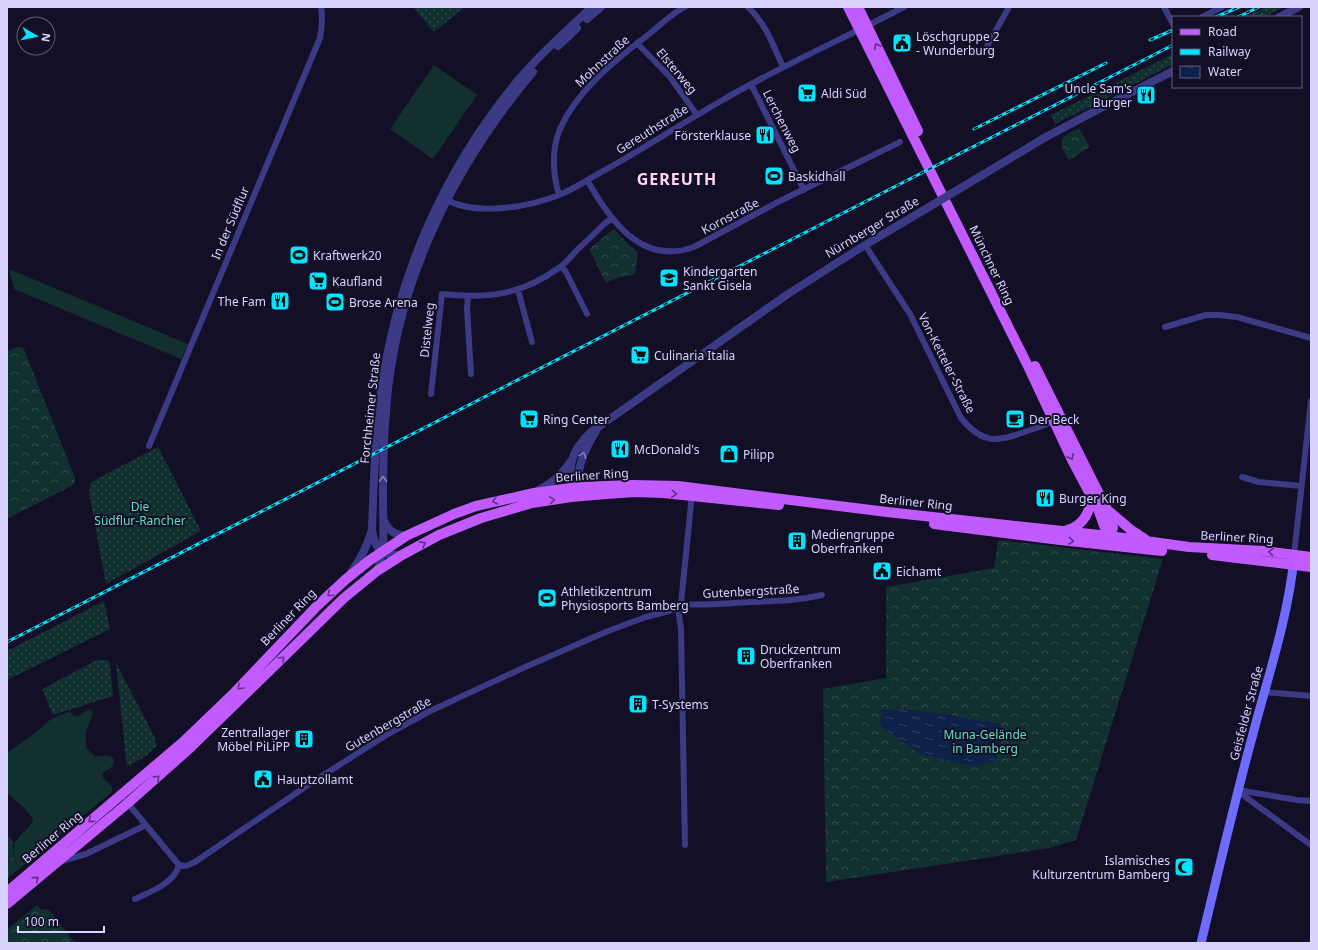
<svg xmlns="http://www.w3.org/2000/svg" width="1318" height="950" viewBox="0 0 1318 950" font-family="'Noto Sans',sans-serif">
  <defs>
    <pattern id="forest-crowns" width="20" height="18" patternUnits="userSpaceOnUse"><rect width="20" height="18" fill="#12302f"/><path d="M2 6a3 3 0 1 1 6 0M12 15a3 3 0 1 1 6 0" fill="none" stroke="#344d4e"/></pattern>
    <pattern id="garden-dots" width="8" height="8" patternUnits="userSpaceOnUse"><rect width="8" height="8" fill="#12302f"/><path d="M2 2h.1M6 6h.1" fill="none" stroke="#344d4e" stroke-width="1.8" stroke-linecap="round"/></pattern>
    <pattern id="water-ripples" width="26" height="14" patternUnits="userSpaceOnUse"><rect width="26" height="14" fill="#0c2248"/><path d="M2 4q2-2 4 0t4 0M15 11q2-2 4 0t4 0" fill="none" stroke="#2f4163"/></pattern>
  </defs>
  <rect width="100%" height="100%" fill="#130f26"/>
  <!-- grass -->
  <path fill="#12302f" d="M434 65 477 95 433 159 390 129Z
    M9 269 188 344 181 359 14 289Z
    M90 709 93 713 86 732V748L95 756C102 757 106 753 113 758 116 769 107 768 102 774L104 779 112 787V792L20 868 14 859V843L32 823 33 819 25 809 7 793V753L35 733 51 719 60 715 70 712 74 716H79Z"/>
  <!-- forest -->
  <path fill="url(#forest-crowns)" d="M1079 128 1090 147 1069 160C1056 139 1060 138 1079 128Z
    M614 229 629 245 638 252 635 275C623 275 616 278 606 283L589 249Z
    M17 347H20L24 349 75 478V482L73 485 7 519V351Z
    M998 540 1163 559 1076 840 1049 848 1018 853 826 882 823 689 886 678V587L994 568Z
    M7 835C17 841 11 850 14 859 15 862 18 865 20 868L7 878Z
    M37 905 41 910 48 909 75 943H7V930Z"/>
  <!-- garden -->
  <path fill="url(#garden-dots)" d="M413 7H465L434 32Z
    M1266 7H1284L1264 17H1246Z
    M1173 54V64L1100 102 1055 124 1051 115Z
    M158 447 201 531 106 584 89 493 91 482Z
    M104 601 110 629 7 680V651Z
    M97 660H104L109 661 113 696 53 715 42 689Z
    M116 663 154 736 157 746 146 756 130 765 127 764 126 759Z"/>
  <!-- water -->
  <path fill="url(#water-ripples)" d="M881 710H913L950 715 1000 724 1005 731 995 762 972 766 920 754 880 726Z"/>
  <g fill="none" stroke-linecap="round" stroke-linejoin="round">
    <!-- minor -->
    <path stroke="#3d3a85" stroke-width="6" d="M748 7C766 24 773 45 783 67
      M1164 7 1173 24
      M1202 17 1222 7
      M637 43 670 77 697 115
      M986 48 1009 7
      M751 84 804 190
      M587 180C610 220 641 266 694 247L778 202 900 142
      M559 195C553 175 551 150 560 129 576 92 613 62 644 38 655 30 673 12 685 7
      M447 200C476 216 529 207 559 195 572 190 584 182 596 175 639 152 679 125 721 101 780 66 843 39 904 7
      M865 245 910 314 961 418C983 445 998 442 1027 431 1037 428 1047 425 1056 420
      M561 266 566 272 587 314
      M518 290 532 342
      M468 296 467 309 471 374
      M1165 327 1206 315H1219L1237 317 1311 338
      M431 394 442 294C488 299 522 295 560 267 567 262 572 255 578 249 587 241 596 232 604 224L612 218
      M149 446 320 38C322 27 323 18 321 7
      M1242 477 1259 482 1301 486
      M1294 555 1311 401
      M681 604C705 606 728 603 751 602 777 601 796 601 822 595
      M678 608 681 629 685 845
      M1264 692 1311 696
      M1238 790 1247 798 1311 845
      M1238 790 1297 800 1311 801
      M126 801 179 865
      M62 861 86 854 146 825
      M179 865C186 867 189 865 195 862L308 785 388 734 428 712 523 668 608 631 646 617 669 611 678 608 681 604 692 494
      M135 899C150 892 175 883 179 865"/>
    <!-- tertiary -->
    <path stroke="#3d3a85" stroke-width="8" d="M1279 17 1299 7
      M587 19 601 7
      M558 46 577 28
      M959 189 1044 138 1097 110 1173 71
      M537 491C552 483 561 476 571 461
      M571 492C569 464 570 452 591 432L788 294 865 245 934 204
      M578 492C576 468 584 451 596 431
      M384 521C389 531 395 535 406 536
      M372 531C376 551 381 556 402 555
      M377 571C386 547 383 527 383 502 383 472 383 442 386 412 394 286 453 167 533 72
      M350 574C360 560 368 546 372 529 374 479 375 428 383 378 400 269 448 164 519 79 541 53 567 30 592 7"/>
    <!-- secondary -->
    <path stroke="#6f6bff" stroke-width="9" d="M1201 943C1218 873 1234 803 1253 734 1268 676 1288 618 1294 558"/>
    <!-- primary -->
    <path stroke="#c25bff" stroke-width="10" d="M848 7 1027 364 1072 460 1098 509 1105 528 1111 539
      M858 7 918 131
      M1035 366 1095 486 1108 511 1113 528 1106 539
      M1110 512 1131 530 1146 540
      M934 524 1060 540 1162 551
      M1067 530C1083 526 1092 511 1090 494
      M1212 555 1311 567
      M7 892 183 742 235 692 317 606 345 580 370 560 406 536 454 514 476 506 534 493 578 487 633 485 678 486 887 512 1109 536 1189 547 1264 551 1311 557
      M7 904 128 803 190 748 344 598 377 571 402 555 439 535 481 518 532 503 571 497 606 494 635 492 663 493 779 505"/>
    <!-- rail casing -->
    <g stroke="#00e5ff" stroke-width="3">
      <path id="rail" d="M1216 17 1239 7
        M1238 17 1259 7
        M1150 40 1173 30
        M974 129 1106 63
        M7 642 845 212 1173 45"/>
    </g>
    <!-- rail -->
    <use href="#rail" stroke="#130f26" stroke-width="1.5" stroke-dasharray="4.5" stroke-linecap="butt"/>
    <!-- tertiary-bridge -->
    <path stroke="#3d3a85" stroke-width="8" d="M934 204 959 189"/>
  </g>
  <!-- one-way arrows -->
  <defs><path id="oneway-chevron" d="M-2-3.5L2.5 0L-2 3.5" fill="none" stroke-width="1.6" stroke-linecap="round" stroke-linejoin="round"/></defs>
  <g stroke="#623188">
    <use href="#oneway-chevron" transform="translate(877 46) rotate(-116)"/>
    <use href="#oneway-chevron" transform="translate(1071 457) rotate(63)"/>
    <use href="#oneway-chevron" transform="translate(674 494) rotate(4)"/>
    <use href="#oneway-chevron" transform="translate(552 500) rotate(-9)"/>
    <use href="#oneway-chevron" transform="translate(495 501) rotate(166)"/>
    <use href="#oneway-chevron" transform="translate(1071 541) rotate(6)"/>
    <use href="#oneway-chevron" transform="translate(423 544) rotate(-28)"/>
    <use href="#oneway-chevron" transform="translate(1271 552) rotate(-175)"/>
    <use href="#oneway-chevron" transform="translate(330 594) rotate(137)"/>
    <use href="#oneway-chevron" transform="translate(282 659) rotate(-45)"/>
    <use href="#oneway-chevron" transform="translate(240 687) rotate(134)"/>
    <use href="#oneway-chevron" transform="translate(157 778) rotate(-42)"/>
    <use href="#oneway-chevron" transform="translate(91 820) rotate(140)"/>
    <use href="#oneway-chevron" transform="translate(36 879) rotate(-41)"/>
  </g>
  <g stroke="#837fbc">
    <use href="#oneway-chevron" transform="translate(583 455) rotate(-69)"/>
    <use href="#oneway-chevron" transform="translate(383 479) rotate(-90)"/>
  </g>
  <!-- icons -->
  <defs>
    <g id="civic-square" transform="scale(1)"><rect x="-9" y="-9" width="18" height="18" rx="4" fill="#00e5ff" stroke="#130f26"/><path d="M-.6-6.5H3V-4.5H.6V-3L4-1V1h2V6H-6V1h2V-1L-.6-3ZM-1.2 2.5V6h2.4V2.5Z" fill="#111"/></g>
    <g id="supermarket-square" transform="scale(1)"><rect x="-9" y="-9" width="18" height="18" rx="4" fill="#00e5ff" stroke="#130f26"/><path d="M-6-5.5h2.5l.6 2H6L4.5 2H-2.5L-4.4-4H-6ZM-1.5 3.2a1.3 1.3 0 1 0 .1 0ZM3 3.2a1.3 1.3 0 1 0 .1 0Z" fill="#111"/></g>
    <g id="restaurant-square" transform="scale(1)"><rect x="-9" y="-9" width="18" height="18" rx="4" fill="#00e5ff" stroke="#130f26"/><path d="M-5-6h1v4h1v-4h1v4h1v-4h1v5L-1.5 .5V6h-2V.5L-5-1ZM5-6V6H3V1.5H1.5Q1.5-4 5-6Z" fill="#111"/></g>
    <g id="stadium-square" transform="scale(1)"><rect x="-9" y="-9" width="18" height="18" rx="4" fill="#00e5ff" stroke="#130f26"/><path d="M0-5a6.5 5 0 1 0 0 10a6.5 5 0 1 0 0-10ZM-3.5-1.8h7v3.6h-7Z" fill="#111"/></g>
    <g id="school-square" transform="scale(1)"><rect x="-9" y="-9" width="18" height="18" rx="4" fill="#00e5ff" stroke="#130f26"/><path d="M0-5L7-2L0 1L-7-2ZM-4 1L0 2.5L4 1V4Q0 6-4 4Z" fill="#111"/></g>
    <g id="cafe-square" transform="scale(1)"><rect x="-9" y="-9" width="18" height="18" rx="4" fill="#00e5ff" stroke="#130f26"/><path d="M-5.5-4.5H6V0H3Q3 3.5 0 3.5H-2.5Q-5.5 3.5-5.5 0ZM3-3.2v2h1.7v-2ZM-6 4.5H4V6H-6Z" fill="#111"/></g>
    <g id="shop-square" transform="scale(1)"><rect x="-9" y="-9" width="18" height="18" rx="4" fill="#00e5ff" stroke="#130f26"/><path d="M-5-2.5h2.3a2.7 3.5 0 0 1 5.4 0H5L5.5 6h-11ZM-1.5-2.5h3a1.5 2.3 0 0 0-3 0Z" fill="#111"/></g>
    <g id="building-square" transform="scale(1)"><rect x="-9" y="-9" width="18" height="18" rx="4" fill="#00e5ff" stroke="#130f26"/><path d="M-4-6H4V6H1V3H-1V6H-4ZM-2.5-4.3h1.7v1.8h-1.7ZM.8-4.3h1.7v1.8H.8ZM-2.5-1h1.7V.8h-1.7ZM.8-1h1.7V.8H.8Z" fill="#111"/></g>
    <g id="mosque-square" transform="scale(1)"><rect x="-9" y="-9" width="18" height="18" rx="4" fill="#00e5ff" stroke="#130f26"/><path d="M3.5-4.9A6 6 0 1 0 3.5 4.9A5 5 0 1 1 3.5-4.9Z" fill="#111"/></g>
  </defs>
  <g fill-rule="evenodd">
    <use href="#civic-square" x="902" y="43"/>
    <use href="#supermarket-square" x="807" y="93"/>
    <use href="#restaurant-square" x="1146" y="95"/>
    <use href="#restaurant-square" x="765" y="135"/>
    <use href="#stadium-square" x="774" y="176"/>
    <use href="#stadium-square" x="299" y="255"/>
    <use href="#school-square" x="669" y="278"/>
    <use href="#supermarket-square" x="318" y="281"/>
    <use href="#restaurant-square" x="280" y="301"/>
    <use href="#stadium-square" x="335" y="302"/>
    <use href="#supermarket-square" x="640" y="355"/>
    <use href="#supermarket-square" x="529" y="419"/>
    <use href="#cafe-square" x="1015" y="419"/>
    <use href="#restaurant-square" x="620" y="449"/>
    <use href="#shop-square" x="729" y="454"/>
    <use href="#restaurant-square" x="1045" y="498"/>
    <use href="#building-square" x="797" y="541"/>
    <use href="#civic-square" x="882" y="571"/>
    <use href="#stadium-square" x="547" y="598"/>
    <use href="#building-square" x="746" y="656"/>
    <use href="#building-square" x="638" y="704"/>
    <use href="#building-square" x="304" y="739"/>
    <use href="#civic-square" x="263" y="779"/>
    <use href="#mosque-square" x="1184" y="867"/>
  </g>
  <g text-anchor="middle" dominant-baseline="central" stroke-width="4" stroke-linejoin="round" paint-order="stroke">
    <!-- poi labels -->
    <g font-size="12" fill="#d9d4ff" stroke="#130f26" text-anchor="start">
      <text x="916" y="36">Löschgruppe 2<tspan x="916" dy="14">- Wunderburg</tspan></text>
      <text x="1132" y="88" text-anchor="end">Uncle Sam's<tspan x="1132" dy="14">Burger</tspan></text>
      <text x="821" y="93">Aldi Süd</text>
      <text x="751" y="135" text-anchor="end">Försterklause</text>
      <text x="788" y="176">Baskidhall</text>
      <text x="313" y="255">Kraftwerk20</text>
      <text x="683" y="271">Kindergarten<tspan x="683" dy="14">Sankt Gisela</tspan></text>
      <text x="332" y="281">Kaufland</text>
      <text x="266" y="301" text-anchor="end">The Fam</text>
      <text x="349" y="302">Brose Arena</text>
      <text x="654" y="355">Culinaria Italia</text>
      <text x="543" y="419">Ring Center</text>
      <text x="1029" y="419">Der Beck</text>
      <text x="634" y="449">McDonald's</text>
      <text x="743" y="454">Pilipp</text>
      <text x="1059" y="498">Burger King</text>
      <text x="811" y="534">Mediengruppe<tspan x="811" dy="14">Oberfranken</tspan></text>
      <text x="896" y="571">Eichamt</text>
      <text x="561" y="591">Athletikzentrum<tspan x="561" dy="14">Physiosports Bamberg</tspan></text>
      <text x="760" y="649">Druckzentrum<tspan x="760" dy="14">Oberfranken</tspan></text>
      <text x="652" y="704">T-Systems</text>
      <text x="290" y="732" text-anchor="end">Zentrallager<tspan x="290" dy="14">Möbel PiLiPP</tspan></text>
      <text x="277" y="779">Hauptzollamt</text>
      <text x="1170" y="860" text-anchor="end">Islamisches<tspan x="1170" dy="14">Kulturzentrum Bamberg</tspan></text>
    </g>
    <!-- street labels -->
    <g font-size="12" fill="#d9d4ff" stroke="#130f26">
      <text transform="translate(602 61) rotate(-43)">Mohnstraße</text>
      <text transform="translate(677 71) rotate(50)">Elsterweg</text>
      <text transform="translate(782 121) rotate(63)">Lerchenweg</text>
      <text transform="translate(652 129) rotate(-32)">Gereuthstraße</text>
      <text transform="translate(730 216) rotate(-28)">Kornstraße</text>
      <text transform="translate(230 223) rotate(-67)">In der Südflur</text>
      <text transform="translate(872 227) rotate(-31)">Nürnberger Straße</text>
      <text transform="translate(992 265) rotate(64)">Münchner Ring</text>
      <text transform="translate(427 330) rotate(-84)">Distelweg</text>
      <text transform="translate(947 363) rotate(63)">Von-Ketteler-Straße</text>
      <text transform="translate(370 408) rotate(-84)">Forchheimer Straße</text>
      <text transform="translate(592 475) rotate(-4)">Berliner Ring</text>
      <text transform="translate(916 502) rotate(6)">Berliner Ring</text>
      <text transform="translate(1237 537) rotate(3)">Berliner Ring</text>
      <text transform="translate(751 591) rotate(-3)">Gutenbergstraße</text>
      <text transform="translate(288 617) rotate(-46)">Berliner Ring</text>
      <text transform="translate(1246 713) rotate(-75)">Geisfelder Straße</text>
      <text transform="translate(388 724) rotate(-30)">Gutenbergstraße</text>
      <text transform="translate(52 837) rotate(-40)">Berliner Ring</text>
    </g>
    <!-- park labels -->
    <g font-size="12" fill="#5fe0c0" stroke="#130f26">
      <text x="140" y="506">Die<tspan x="140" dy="14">Südflur-Rancher</tspan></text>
      <text x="985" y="734">Muna-Gelände<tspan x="985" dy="14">in Bamberg</tspan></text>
    </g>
    <!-- district labels -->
    <g font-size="16" font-weight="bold" letter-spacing="1" fill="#ffd6f0" stroke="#130f26">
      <text x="677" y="179">GEREUTH</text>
    </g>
  </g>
  <!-- border -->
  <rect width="1318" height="950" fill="none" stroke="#d9d4ff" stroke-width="16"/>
  <!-- legend -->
  <rect x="1172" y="16" width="130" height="72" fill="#130f26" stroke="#625e7d"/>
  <rect x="1180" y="29" width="20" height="6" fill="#c25bff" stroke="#625e7d"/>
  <text x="1208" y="36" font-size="12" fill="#d9d4ff">Road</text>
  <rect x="1180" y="49" width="20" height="6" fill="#00e5ff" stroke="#625e7d"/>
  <text x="1208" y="56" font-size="12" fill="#d9d4ff">Railway</text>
  <rect x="1180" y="66" width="20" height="12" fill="url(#water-ripples)" stroke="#625e7d"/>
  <text x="1208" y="76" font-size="12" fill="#d9d4ff">Water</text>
  <!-- north arrow -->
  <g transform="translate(36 36) rotate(99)"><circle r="19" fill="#130f26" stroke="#625e7d"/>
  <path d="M0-3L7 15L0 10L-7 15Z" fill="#00e5ff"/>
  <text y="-6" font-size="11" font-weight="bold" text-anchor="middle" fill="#d9d4ff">N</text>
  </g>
  <!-- scale -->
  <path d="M18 926v6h86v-6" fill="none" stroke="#d9d4ff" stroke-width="2"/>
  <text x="24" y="926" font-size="12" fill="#d9d4ff" stroke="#130f26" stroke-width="3" paint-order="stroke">100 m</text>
</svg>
